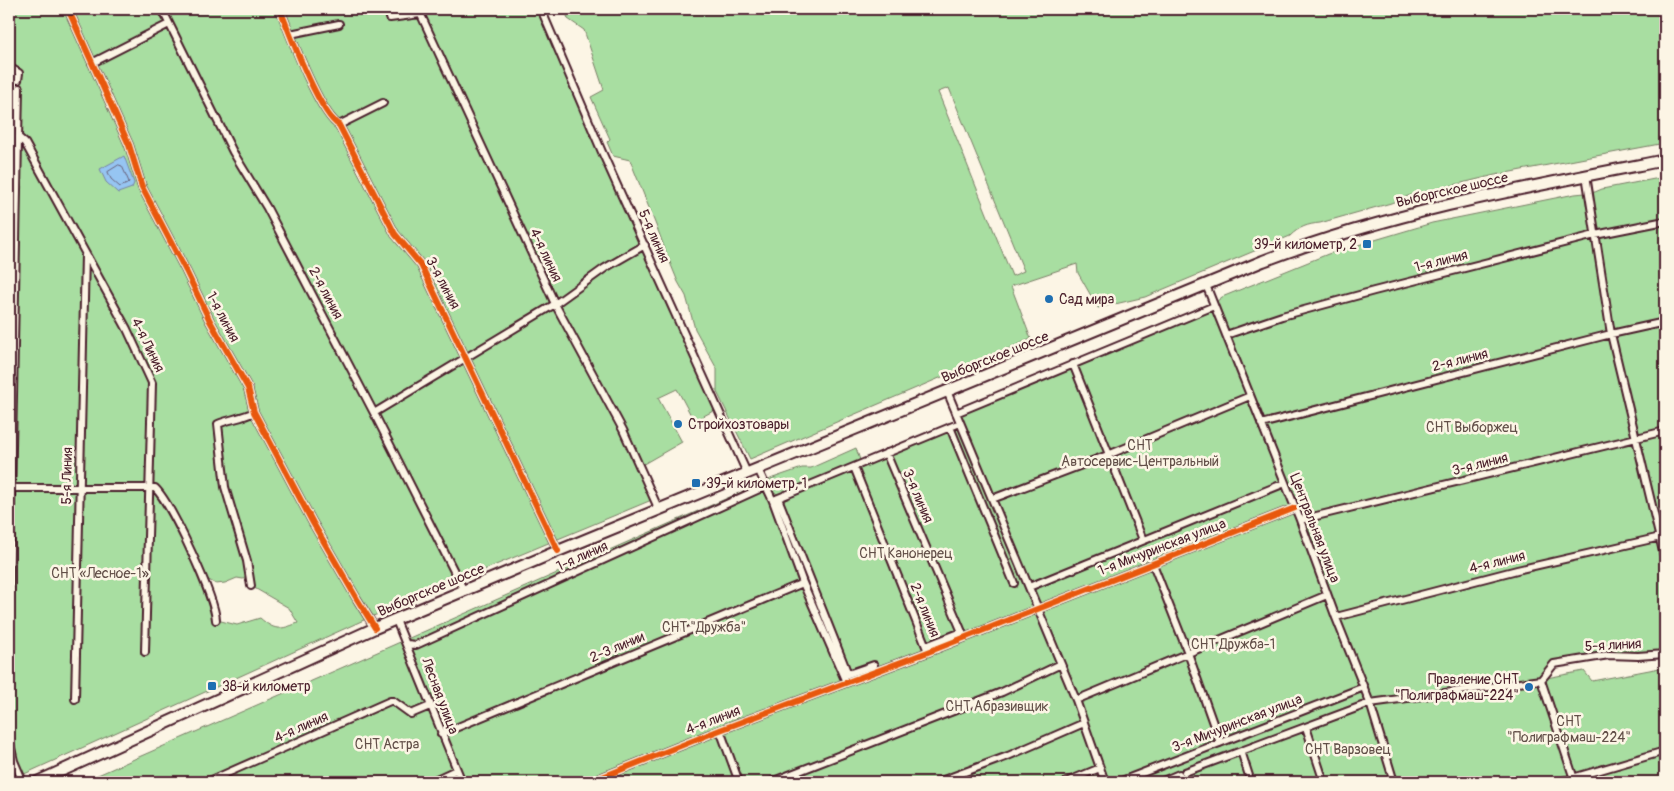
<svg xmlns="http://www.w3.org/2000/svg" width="1674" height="791" viewBox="0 0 1674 791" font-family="Pangolin,sans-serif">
  <rect width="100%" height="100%" fill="#fcf5e5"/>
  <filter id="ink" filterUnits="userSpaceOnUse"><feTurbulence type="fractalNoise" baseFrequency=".02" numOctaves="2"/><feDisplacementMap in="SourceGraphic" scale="10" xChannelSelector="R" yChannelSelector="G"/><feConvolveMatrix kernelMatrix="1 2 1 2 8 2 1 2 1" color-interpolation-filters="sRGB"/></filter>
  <g filter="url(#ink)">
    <!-- green -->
    <path fill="#a8dea1" stroke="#797e66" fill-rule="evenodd" d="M9 9H541L717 409 694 421 677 389 658 398 682 442 640 466 654 499 366 619 9 781ZM203 577 216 584 225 583 237 578 243 579 250 577 251 586 289 608 298 623C280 630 275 631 260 618L237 625 217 620Z
      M565 9H1665V143L1495 175 1408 196 1391 203 1320 223C1308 224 1299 227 1290 236L1145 297 1098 308 1078 273 1077 264 1011 286 1031 339 750 459 717 392V369L695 329 686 296 678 282 667 255 659 233 630 160 613 156 607 142 610 139 591 97 604 90 584 30 568 19ZM949 88 1024 271 1012 276 938 92Z
      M1665 177V654L1611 657 1554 664 1541 679 1584 671 1592 681 1665 667V782H82L773 478 802 468H811L856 448 861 463 960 424 957 414 1216 305V302L1222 297 1328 254 1432 223 1575 194 1595 192 1602 189Z"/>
    <!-- water -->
    <path fill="#96c5f2" stroke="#7883a2" d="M124 156 134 183 132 188 118 193 106 182 100 169Z"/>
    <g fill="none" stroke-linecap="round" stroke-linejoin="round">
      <!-- shore -->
      <path stroke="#68617b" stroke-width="1" d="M119 165 122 166 129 182 127 184 120 187 111 179 108 172Z"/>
      <!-- street casing -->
      <g stroke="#4a1f2b" stroke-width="10">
        <path id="street" d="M68 9 129 145 142 187 186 271 210 321 248 388 254 412 313 523 357 599 375 628
          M162 9 233 152 267 208 374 413 464 591
          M280 9C289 32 320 115 339 125L395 234 421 265 558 551
          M416 9 421 15 555 304 623 430 659 510
          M541 9 602 152 747 473
          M390 18 420 14
          M290 34 339 24
          M92 63 169 24
          M9 67 19 73 18 80
          M339 125 383 103
          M18 137 25 143 127 329 152 383 145 652
          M1586 175 1611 334 1665 560
          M1206 285 1300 520 1336 618 1370 703 1394 782
          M1226 335 1282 316 1374 291 1595 235 1665 221
          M1073 364 1143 540
          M947 391 1076 700 1105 782
          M374 413 555 304 605 268 645 245
          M956 413 1214 306
          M1261 424 1611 334 1665 322
          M950 427 1014 583
          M886 453 962 632 926 646
          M854 467 927 649
          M758 469 773 501 803 583 846 682
          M9 488H155C171 503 215 598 216 620
          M778 498 848 674 874 665
          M776 499 960 423
          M992 499 1108 455 1250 396
          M1300 520 1665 431
          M1153 564 1188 653 1220 743
          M251 586 247 561 225 487 218 424C230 419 243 418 254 412
          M1029 587 1285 483
          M9 601 19 88
          M1336 617 1517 570 1665 536
          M396 620 462 782
          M407 644 416 645 766 486
          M1541 680 1554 664 1609 655 1638 656 1665 654
          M1541 680 1575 782
          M75 699 85 255
          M1076 700 1327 595
          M1306 727 1324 782
          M720 730 739 782
          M441 734 803 583
          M9 739 14 761 23 782
          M1241 751 1251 782
          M1185 772 1370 703 1541 680
          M207 782 390 701H393L411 714 430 706
          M430 782 456 770
          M590 782 720 730 928 652 1295 508
          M771 782 1002 692 1061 664
          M938 782 1008 756 1084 723
          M1066 782 1100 768
          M1119 782 1364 687
          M1160 782 1179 774 1183 782
          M1559 782 1665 751"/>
      </g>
      <!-- primary casing -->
      <g stroke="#4a1f2b" stroke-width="14">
        <path id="primary" d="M37 782 375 628 558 551 1263 261C1395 211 1527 187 1665 160"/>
      </g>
      <!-- street -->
      <use href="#street" stroke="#fcf5e5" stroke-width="6"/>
      <!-- primary -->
      <use href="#primary" stroke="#fcf5e5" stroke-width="10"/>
      <!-- cycleway casing -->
      <g stroke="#fcf5e5" stroke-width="9">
        <path id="cycleway" d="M68 9 129 145 142 187 186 271 210 321 248 388 254 412 313 523 357 599 375 628
          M280 9C289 32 320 115 339 125L395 234 421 265 558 551
          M590 782 720 730 928 652 1295 508"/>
      </g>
      <!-- cycleway -->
      <use href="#cycleway" stroke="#e8590c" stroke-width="6"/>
    </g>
  </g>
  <!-- markers -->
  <g fill="#1f6fb2" stroke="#fcf5e5" stroke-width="2">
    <rect x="1362" y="239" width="10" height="10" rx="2.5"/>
    <circle cx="1049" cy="299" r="5"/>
    <circle cx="678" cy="424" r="5"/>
    <rect x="691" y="478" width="10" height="10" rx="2.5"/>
    <rect x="207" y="681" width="10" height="10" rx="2.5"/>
    <circle cx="1529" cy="687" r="5"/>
  </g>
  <g text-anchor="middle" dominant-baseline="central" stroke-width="5" stroke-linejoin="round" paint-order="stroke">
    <!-- street labels -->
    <g font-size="14" fill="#4a1f2b" stroke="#fcf5e5">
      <text transform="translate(1452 190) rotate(-13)">Выборгское шоссе</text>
      <text transform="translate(654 236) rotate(66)">5-я линия</text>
      <text transform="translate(546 255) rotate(65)">4-я линия</text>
      <text transform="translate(1441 261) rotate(-14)">1-я линия</text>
      <text transform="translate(443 283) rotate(62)">3-я линия</text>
      <text transform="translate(326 293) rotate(62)">2-я линия</text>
      <text transform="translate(223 317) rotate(62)">1-я линия</text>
      <text transform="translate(148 345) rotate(64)">4-я Линия</text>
      <text transform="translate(995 357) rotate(-22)">Выборгское шоссе</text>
      <text transform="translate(1460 360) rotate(-14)">2-я линия</text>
      <text transform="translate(1480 464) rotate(-14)">3-я линия</text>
      <text transform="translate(67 476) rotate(-89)">5-я Линия</text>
      <text transform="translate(918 496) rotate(67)">3-я линия</text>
      <text transform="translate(1315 528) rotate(69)">Центральная улица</text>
      <text transform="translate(1162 547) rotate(-21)">1-я Мичуринская улица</text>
      <text transform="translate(582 556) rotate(-24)">1-я линия</text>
      <text transform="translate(1497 562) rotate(-14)">4-я линия</text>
      <text transform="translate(431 590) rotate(-23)">Выборгское шоссе</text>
      <text transform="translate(925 610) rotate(68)">2-я линия</text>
      <text transform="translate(1613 645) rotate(-3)">5-я линия</text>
      <text transform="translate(617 647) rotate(-23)">2-3 линии</text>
      <text transform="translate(440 696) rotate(69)">Лесная улица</text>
      <text transform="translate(713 720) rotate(-21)">4-я линия</text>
      <text transform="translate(1237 723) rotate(-21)">3-я Мичуринская улица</text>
      <text transform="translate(301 727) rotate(-24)">4-я линия</text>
    </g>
    <!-- poi labels -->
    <g font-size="14" fill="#4a1f2b" stroke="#fcf5e5" text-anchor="start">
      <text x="1357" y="244" text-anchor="end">39-й километр, 2</text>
      <text x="1059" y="299">Сад мира</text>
      <text x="688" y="424">Стройхозтовары</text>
      <text x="706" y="483">39-й километр, 1</text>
      <text x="1519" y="679" text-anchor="end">Правление СНТ<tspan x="1519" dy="16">"Полиграфмаш-224"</tspan></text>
      <text x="222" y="686">38-й километр</text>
    </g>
    <!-- park labels -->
    <g font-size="14" fill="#624f48" stroke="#fcf5e5">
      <text x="1472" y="427">СНТ Выборжец</text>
      <text x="1140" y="445">СНТ<tspan x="1140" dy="16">Автосервис-Центральный</tspan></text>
      <text x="906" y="553">СНТ Канонерец</text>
      <text x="100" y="573">СНТ «Лесное-1»</text>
      <text x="704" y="627">СНТ "Дружба"</text>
      <text x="1233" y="644">СНТ Дружба-1</text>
      <text x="997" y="706">СНТ Абразивщик</text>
      <text x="1569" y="721">СНТ<tspan x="1569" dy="16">"Полиграфмаш-224"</tspan></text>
      <text x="387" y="744">СНТ Астра</text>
      <text x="1348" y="749">СНТ Варзовец</text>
    </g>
  </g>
  <!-- margin -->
  <rect width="1674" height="791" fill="none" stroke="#fcf5e5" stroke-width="30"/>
  <rect x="15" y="15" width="1644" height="761" fill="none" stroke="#4a1f2b" stroke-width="2" filter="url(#ink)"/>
</svg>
